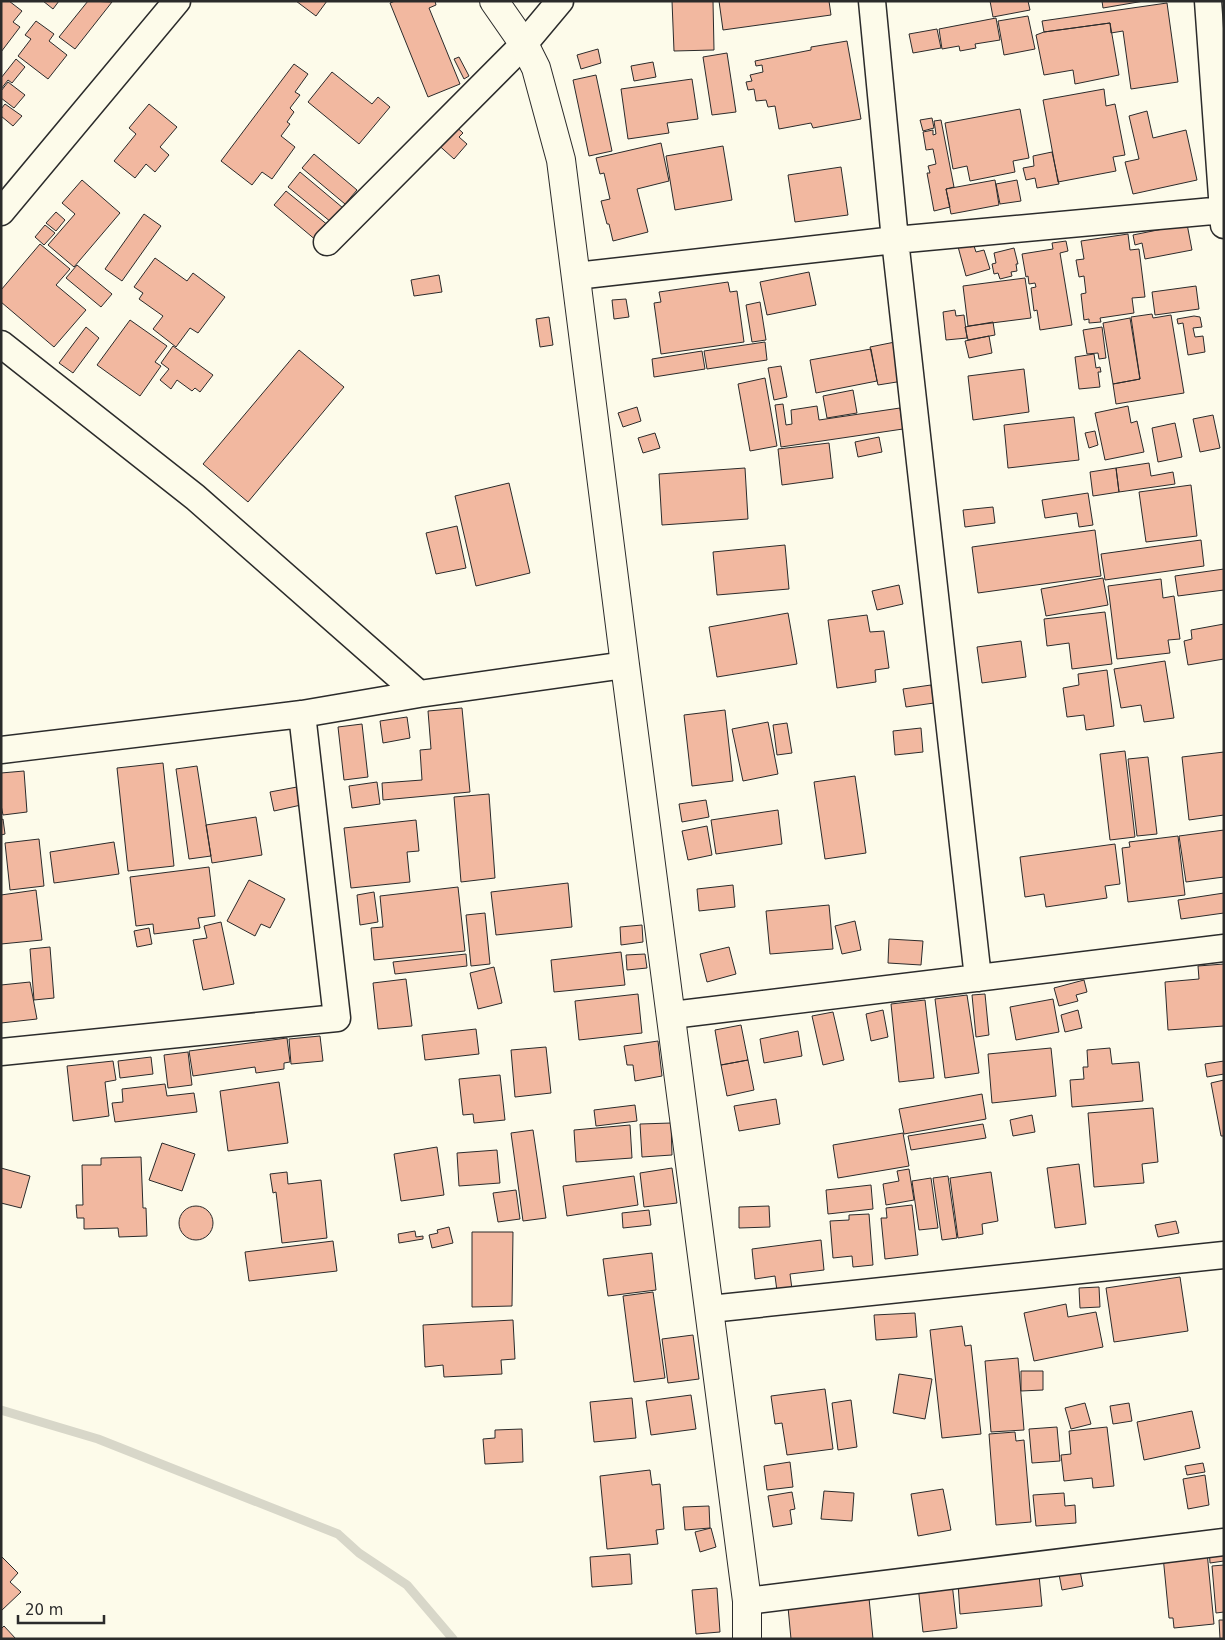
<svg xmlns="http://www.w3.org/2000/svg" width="1225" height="1640" viewBox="0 0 1225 1640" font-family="'DejaVu Sans',sans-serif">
  <rect width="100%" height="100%" fill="#fdfbea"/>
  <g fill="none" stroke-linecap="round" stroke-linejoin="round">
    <!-- stream -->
    <path stroke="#d8d7c9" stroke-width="9" d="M1 1410 98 1439 338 1534 359 1553 407 1585 453 1639"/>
  </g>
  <!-- building -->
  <path fill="#f2b8a0" stroke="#2b2b2b" d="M1 1H9L22 11 13 22 20 27 1 52Z
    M43 1H59L53 9Z
    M88 1 112 2 75 49 59 37Z
    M296 1H327L316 16Z
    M395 1H435L436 5 429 8 460 84 428 97 390 3Z
    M672 1H713L714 50 674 51Z
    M719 1H829L831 15 723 30Z
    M990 1H1028L1030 10 993 17Z
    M1102 1H1144L1103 8Z
    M1167 3 1178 82 1131 89 1123 31 1111 33 1110 23 1044 32 1042 21Z
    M1028 16 1035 49 1004 55 998 21Z
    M996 18 1000 40 975 44 976 48 960 51 959 46 942 49 939 29Z
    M36 21 54 34 49 41 67 55 48 79 18 56 31 39 25 35Z
    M1110 23 1119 75 1075 84 1073 70 1044 75 1036 35 1044 32Z
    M937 29 941 48 913 53 909 34Z
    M847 41 861 119 813 128 811 123 779 129 775 106 768 107 766 100 756 101 754 89 748 90 746 82 752 81 750 75 763 72 762 65 756 66 755 61 811 50V47Z
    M598 49 601 63 581 69 577 55Z
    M727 53 736 112 712 115 703 57Z
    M459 57 469 76 464 79 454 59Z
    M16 59 25 67 12 83 8 80 1 89V78Z
    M653 62 656 77 634 81 631 66Z
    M294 64 308 74 295 92 300 95 290 108 294 112 287 122 290 124 281 136 295 147 272 179 262 172 252 185 221 161Z
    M332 72 372 104 378 97 390 107 359 144 308 102Z
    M596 75 612 151 589 156 573 80Z
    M692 79 698 119 667 123 669 133 628 139 621 89Z
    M8 82 25 95 14 108 1 98V91Z
    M1104 89 1106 106 1115 104 1125 155 1113 157 1116 171 1058 182 1043 100Z
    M5 104 22 116 13 126 1 116V109Z
    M149 104 177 127 160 147 169 155 155 172 146 164 135 178 114 161 136 134 129 128Z
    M1020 109 1029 158 1013 161 1015 172 970 181 967 166 953 169 945 123Z
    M1147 111 1153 138 1186 130 1197 180 1133 194 1125 162 1139 159 1129 116Z
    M932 118 934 128 923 131 920 120Z
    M941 120 954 187 946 189 950 207 934 211 927 173H930L928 166 936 164 933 149 926 150 923 132 933 130V135L936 134 934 121Z
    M451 122 463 133 459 137 467 144 454 159 434 141Z
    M661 143 669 181 637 189 648 232 613 241 609 224H607L601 201 610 199 604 173 600 174 596 158Z
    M723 146 732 200 675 210 666 156Z
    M1052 152 1059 184 1037 188 1035 178 1026 180 1023 168 1034 166 1033 156Z
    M314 154 357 190 345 204 302 168Z
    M841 167 848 215 795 222 788 175Z
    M300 172 343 208 331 222 288 187Z
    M82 180 120 213 74 267 48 245 75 214 62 203Z
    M995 180 999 205 951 214 946 189Z
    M1017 180 1021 201 1000 204 996 184Z
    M286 191 329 226 317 241 274 205Z
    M56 212 65 220 56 231 46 223Z
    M144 214 161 226 122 281 105 269Z
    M1187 224 1192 250 1145 259 1142 243 1135 245 1133 235Z
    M45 225 55 233 44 245 35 237Z
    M1128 234 1130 250 1139 249 1145 297 1132 298 1134 313 1100 318 1101 322 1089 323V319L1084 320 1081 294 1086 293 1084 276 1079 277 1076 260 1084 259 1081 241Z
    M968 240 970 247 974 246 976 252 984 250 990 269 966 276 957 243Z
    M1066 241 1068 251 1060 253 1072 325 1040 330 1037 310 1034 311 1031 288 1036 287 1035 283 1029 284 1028 276 1026 277 1022 254 1053 249 1052 243Z
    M40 244 70 269 56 285 86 310 54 347 1 302V290Z
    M1014 248 1018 264H1016L1017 271 1011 272 1012 276 1000 279 998 273 994 274 992 264 996 263 994 253Z
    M155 258 187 281 193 273 225 297 198 333 190 328 176 347 153 329 163 316 139 299 143 293 134 287Z
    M77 265 112 294 101 307 66 278Z
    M809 272 816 305 767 315 760 282Z
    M439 275 442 292 414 296 411 280Z
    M1025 278 1031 318 968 326 963 286Z
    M728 282 730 292 737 291 744 342 661 354 654 303 661 302 659 292Z
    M1196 286 1199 309 1155 315 1152 292Z
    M626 299 629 317 614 319 612 300Z
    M760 302 766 340 752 342 746 305Z
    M955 310 956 316 964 315 967 338 946 340 943 312Z
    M1152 314 1153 318 1171 315 1184 393 1116 404 1113 384 1140 379 1131 317Z
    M1194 316 1200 317 1202 327 1193 328 1195 337 1203 336 1205 352 1188 355 1183 323 1178 324 1177 319Z
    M549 317 553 345 540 347 536 319Z
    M1130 318 1140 379 1113 384 1103 323Z
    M130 320 167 346 155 362 161 366 140 396 97 365Z
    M993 322 995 335 968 340 965 327Z
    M86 327 99 338 73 373 59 363Z
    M1102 327 1106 358 1099 359 1098 353 1087 354 1083 330Z
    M989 336 992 353 969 358 965 341Z
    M765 342 767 360 707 369 704 351Z
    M895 342 903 381 878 385 870 347Z
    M173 346 213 375 200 392 195 388 192 391 177 380 171 389 160 380 169 369 161 363Z
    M871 349 877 381 816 393 810 360Z
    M299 350 344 387 248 502 203 464Z
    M702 351 705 369 654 377 652 359Z
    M1094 354 1096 368 1100 367 1101 372H1098L1100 387 1079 389 1075 357Z
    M781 366 787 397 774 400 768 368Z
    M1024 369 1029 412 973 420 968 376Z
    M765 378 777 446 750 451 738 384Z
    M853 390 857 413 827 418 823 396Z
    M783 404 786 425 792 424 791 410 817 406 819 420 900 408 903 429 781 447 775 405Z
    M1128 406 1131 423 1137 421 1144 452 1105 460 1095 413Z
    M637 407 641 421 623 427 618 413Z
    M1213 415 1220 448 1200 452 1193 419Z
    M1074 417 1079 460 1008 468 1004 425Z
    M1175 423 1182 457 1158 462 1152 428Z
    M1095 431 1098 445 1089 448 1085 433Z
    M655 433 660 448 643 453 638 438Z
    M879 437 882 452 858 457 855 442Z
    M829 443 833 478 782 485 778 449Z
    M1149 463 1151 476 1173 472 1175 484 1119 492 1116 468Z
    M745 468 748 519 662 525 659 474Z
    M1116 468 1119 492 1093 496 1090 472Z
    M509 483 530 573 476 586 455 496Z
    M1191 485 1197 536 1146 542 1139 492Z
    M1088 493 1093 525 1079 527 1077 513 1045 518 1042 500Z
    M993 507 995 523 965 527 963 510Z
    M457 526 466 568 436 574 426 533Z
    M1095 530 1101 576 978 593 972 547Z
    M1201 540 1204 566 1105 580 1101 554Z
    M785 545 789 589 717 595 713 552Z
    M1224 569V590L1178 596 1175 576Z
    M1103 578 1108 605 1046 616 1041 589Z
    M1161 579 1163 598 1174 596 1180 639 1168 640 1170 653 1117 659 1108 586Z
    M899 585 903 604 877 610 872 591Z
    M1105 612 1112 664 1072 669 1069 643 1047 646 1044 619Z
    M788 613 797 664 717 677 709 627Z
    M867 615 870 632 884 631 889 668 875 670 876 682 837 688 828 620Z
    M1224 624V659L1188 665 1184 641 1192 639 1191 630Z
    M1021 641 1026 677 982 683 977 647Z
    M1165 661 1174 718 1144 722 1141 705 1121 708 1114 669Z
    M1107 670 1114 726 1086 730 1084 715 1067 717 1063 688 1079 685 1078 674Z
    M931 685 934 703 906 707 903 689Z
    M462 708 470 792 383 800 382 783 422 780 420 750 431 749 428 711Z
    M725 710 733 781 692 786 684 715Z
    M407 717 410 738 383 743 380 721Z
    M768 722 778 774 743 781 732 729Z
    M787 723 792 753 777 755 773 725Z
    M362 724 368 777 344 780 338 727Z
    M921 728 923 752 895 755 893 731Z
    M1125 751 1135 837 1110 840 1100 754Z
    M1224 752V815L1189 820 1182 757Z
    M1148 757 1157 834 1137 836 1128 759Z
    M163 763 174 866 128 871 117 768Z
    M197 766 211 856 189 859 176 769Z
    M24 771 27 812 3 815 1 805V773Z
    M855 776 866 853 825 859 814 782Z
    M377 782 380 804 352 808 349 786Z
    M297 787 301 805 274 811 270 792Z
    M489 794 495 878 461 882 454 797Z
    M706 800 709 817 682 822 679 804Z
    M778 810 782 844 716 854 711 820Z
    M256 817 262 855 212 863 206 825Z
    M3 819 5 834 1 835V820Z
    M416 820 419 851 407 852 410 882 351 888 344 828Z
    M707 826 712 855 688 860 682 831Z
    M1224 830V877L1186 882 1179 836Z
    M1178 836 1185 895 1128 902 1122 848 1130 847 1129 842Z
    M39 839 44 886 10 890 5 843Z
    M114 842 119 874 54 883 50 852Z
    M1115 844 1120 884 1105 886 1107 898 1046 907 1044 894 1025 897 1020 857Z
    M209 867 215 916 198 918 200 928 154 934 153 924 136 926 130 877Z
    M249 880 285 899 270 928 261 924 255 936 227 921Z
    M568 883 572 927 496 935 491 892Z
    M733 885 735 907 699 911 697 889Z
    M458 887 465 951 374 960 371 928 383 927 380 896Z
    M36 890 42 940 1 944V895Z
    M374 892 378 922 360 925 357 895Z
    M1224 893V913L1181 919 1178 900Z
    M829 905 833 949 770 954 766 911Z
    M485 913 490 964 471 966 466 915Z
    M855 921 861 950 842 954 835 926Z
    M221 922 234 984 203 990 193 940 207 938 204 926Z
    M642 925 643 942 621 945 620 927Z
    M149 928 152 944 137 947 134 931Z
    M889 939 923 941 921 965 888 963Z
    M50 947 54 998 34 1000 30 949Z
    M729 947 736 974 707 982 700 954Z
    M621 952 625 985 554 992 551 960Z
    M466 954 467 966 395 974 393 962Z
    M645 954 647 968 627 970 626 955Z
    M1224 964V1026L1168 1030 1165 982 1199 979 1198 966Z
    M494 967 502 1003 478 1009 470 973Z
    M406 979 412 1026 378 1029 373 983Z
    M1084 980 1087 992 1076 995 1078 1001 1059 1006 1054 988Z
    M30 982 37 1019 1 1023V985Z
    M638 994 642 1033 579 1040 575 1001Z
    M985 994 989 1035 976 1037 972 995Z
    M967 995 979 1073 945 1078 935 999Z
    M1053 999 1059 1032 1016 1040 1010 1007Z
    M925 1000 934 1078 899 1082 891 1004Z
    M883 1010 888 1037 871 1041 866 1014Z
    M1078 1010 1082 1028 1065 1032 1061 1015Z
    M833 1012 844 1060 823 1065 812 1016Z
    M741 1025 748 1060 721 1065 715 1030Z
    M476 1029 479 1054 425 1060 422 1035Z
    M798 1031 802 1056 764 1063 760 1039Z
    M320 1036 323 1061 291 1064 289 1039Z
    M287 1038 290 1062 284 1063V1069L256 1073 255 1067 193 1076 189 1051Z
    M658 1041 662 1076 635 1081 633 1065H627L624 1046Z
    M546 1047 551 1093 515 1097 511 1050Z
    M1051 1048 1056 1096 992 1103 988 1054Z
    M1110 1048 1112 1064 1139 1062 1143 1101 1072 1107 1070 1080 1084 1079 1083 1067H1088L1087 1050Z
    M188 1052 192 1085 168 1088 164 1055Z
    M151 1057 153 1074 120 1078 118 1061Z
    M748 1060 754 1090 727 1096 721 1065Z
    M113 1061 116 1080 105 1082 109 1116 73 1121 67 1066Z
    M1224 1061V1074L1207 1077 1205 1064Z
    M500 1075 505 1120 474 1123 473 1114 463 1115 459 1079Z
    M1224 1080V1136H1221L1211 1083Z
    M279 1082 288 1143 228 1151 220 1091Z
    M165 1084 167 1096 194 1093 197 1112 115 1122 112 1103 123 1102 122 1089Z
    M982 1094 986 1119 904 1134 899 1109Z
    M776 1099 780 1124 739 1131 734 1106Z
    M635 1105 637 1121 596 1126 594 1110Z
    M1153 1108 1158 1162 1142 1164 1144 1183 1094 1187 1088 1113Z
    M1032 1115 1035 1132 1013 1136 1010 1120Z
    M671 1123 672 1155 642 1157 640 1124Z
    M983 1124 986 1138 911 1150 908 1136Z
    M630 1125 632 1158 576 1162 574 1130Z
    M533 1130 546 1218 523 1221 511 1133Z
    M903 1133 909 1166 838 1178 833 1145Z
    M162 1143 195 1154 182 1191 149 1180Z
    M437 1147 444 1195 401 1201 394 1154Z
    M497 1150 500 1183 459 1186 457 1153Z
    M141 1157 143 1208H146L147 1236 119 1237 118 1228 84 1229V1218H77L76 1205H83L82 1165H101V1158Z
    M1079 1164 1086 1224 1055 1228 1047 1168Z
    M1 1168 30 1176 21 1208 1 1203Z
    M672 1168 677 1203 644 1207 640 1173Z
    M909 1169 914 1200 886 1205 883 1184 899 1181 897 1171Z
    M287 1172 288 1184 321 1180 327 1238 282 1243 276 1192 273 1193 270 1174Z
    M991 1172 998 1221 982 1224 983 1234 958 1238 950 1178Z
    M634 1176 638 1205 567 1216 563 1186Z
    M948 1176 957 1238 942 1240 933 1178Z
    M931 1178 938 1228 919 1230 912 1181Z
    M871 1185 873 1209 828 1214 826 1190Z
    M516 1190 520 1219 498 1222 493 1193Z
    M912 1205 918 1255 885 1259 881 1218H887L886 1208Z
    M179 1223a17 17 0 1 1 34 0a17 17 0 1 1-34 0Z
    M769 1206 770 1227 739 1228V1207Z
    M649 1210 651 1225 623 1228 622 1213Z
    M869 1214 873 1265 853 1267 852 1256 833 1258 830 1221 849 1220V1215Z
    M1176 1221 1179 1233 1158 1237 1155 1225Z
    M449 1227 453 1243 432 1248 429 1235 438 1233 437 1230Z
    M415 1231 416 1237 423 1236V1239L399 1243 398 1234Z
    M472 1232H513L512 1306 472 1307Z
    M821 1240 824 1270 790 1274 792 1289 777 1291 775 1276 755 1279 752 1249Z
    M333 1241 337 1271 249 1281 245 1252Z
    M652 1253 656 1290 608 1296 603 1259Z
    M1180 1277 1188 1331 1114 1342 1106 1288Z
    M1099 1287 1100 1307 1080 1308 1079 1288Z
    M653 1292 665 1378 634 1382 623 1296Z
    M1066 1304 1068 1317 1096 1312 1103 1347 1034 1361 1024 1313Z
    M915 1313 917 1337 876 1340 874 1315Z
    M513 1320 515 1359 501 1360 502 1374 444 1377 443 1365 425 1367 423 1325Z
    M962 1326 965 1346 971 1345 981 1434 942 1438 930 1330Z
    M693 1335 699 1379 668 1383 662 1339Z
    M1018 1358 1024 1430 991 1432 985 1361Z
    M1021 1371H1043V1390L1021 1391Z
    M899 1374 932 1379 925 1419 893 1413Z
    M825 1389 833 1449 787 1455 782 1423 775 1424 771 1396Z
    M691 1395 696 1429 651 1435 646 1401Z
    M632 1398 636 1438 594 1442 590 1402Z
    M851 1400 857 1447 838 1450 832 1403Z
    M1085 1403 1091 1424 1071 1429 1065 1408Z
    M1129 1403 1132 1421 1113 1424 1110 1406Z
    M1192 1411 1200 1448 1144 1460 1137 1422Z
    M1057 1427 1060 1461 1032 1463 1029 1429Z
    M1107 1427 1114 1486 1093 1488 1092 1478 1064 1481 1061 1455 1071 1454 1069 1431Z
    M522 1429 523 1462 485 1464 483 1439 495 1438V1430Z
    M1015 1432 1016 1441 1024 1440 1031 1522 996 1525 989 1434Z
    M790 1462 793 1487 767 1490 764 1466Z
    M1203 1463 1205 1472 1187 1475 1185 1466Z
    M650 1470 652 1485 660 1484 664 1529 656 1530 658 1544 607 1549 600 1476Z
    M1205 1475 1209 1505 1188 1509 1183 1479Z
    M943 1489 951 1530 918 1536 911 1494Z
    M824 1491 854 1493 852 1521 821 1519Z
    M792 1492 795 1509 790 1510 792 1524 773 1527 768 1496Z
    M1064 1493 1065 1506 1075 1505 1076 1523 1036 1526 1033 1495Z
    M709 1506 710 1528 685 1530 683 1507Z
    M711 1528 716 1547 700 1552 695 1532Z
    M1224 1547V1561L1210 1563 1209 1548Z
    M1207 1552 1214 1624 1174 1628 1173 1618H1169L1163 1556Z
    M630 1554 632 1584 592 1587 590 1557Z
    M1 1556 18 1573 10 1582 21 1592 1 1611Z
    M1224 1565V1612L1216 1613 1212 1566Z
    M1079 1566 1083 1586 1062 1590 1058 1569Z
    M1039 1575 1042 1606 960 1614 958 1583Z
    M952 1583 957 1628 923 1632 918 1586Z
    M717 1588 720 1632 696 1634 692 1590Z
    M869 1598 873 1639H791L788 1607Z
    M1219 1620H1224V1639H1220Z
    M4 1626 16 1639H1V1629Z"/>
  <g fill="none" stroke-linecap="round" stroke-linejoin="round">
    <!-- street casing -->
    <g stroke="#2b2b2b" stroke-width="29">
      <path id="street" d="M872 1 895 240 978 978
        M1208 1 1224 225
        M1 212 177 1
        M327 242 524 44 560 1
        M576 276 895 240 1224 210
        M1 344 195 497 419 694 302 714 1 750
        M419 694 625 665
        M672 1015 1224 948
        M1 1052 337 1018 302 714
        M710 1309 1224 1255
        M747 1601 1224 1542"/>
    </g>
    <!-- secondary casing -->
    <g stroke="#2b2b2b" stroke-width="30">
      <path id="secondary" d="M494 1 524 44 536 68 561 160 625 665 747 1601V1639"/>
    </g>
    <!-- street -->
    <use href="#street" stroke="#fdfbea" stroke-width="26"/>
    <!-- secondary -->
    <use href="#secondary" stroke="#fdfbea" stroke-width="28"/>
  </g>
  <!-- border -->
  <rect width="1225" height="1640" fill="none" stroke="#2b2b2b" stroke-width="5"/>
  <!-- scale -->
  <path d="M18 1615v8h86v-8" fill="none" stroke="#2b2b2b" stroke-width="2.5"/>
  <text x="25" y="1615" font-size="15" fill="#2b2b2b" stroke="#fdfbea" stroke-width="4" paint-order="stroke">20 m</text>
</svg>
